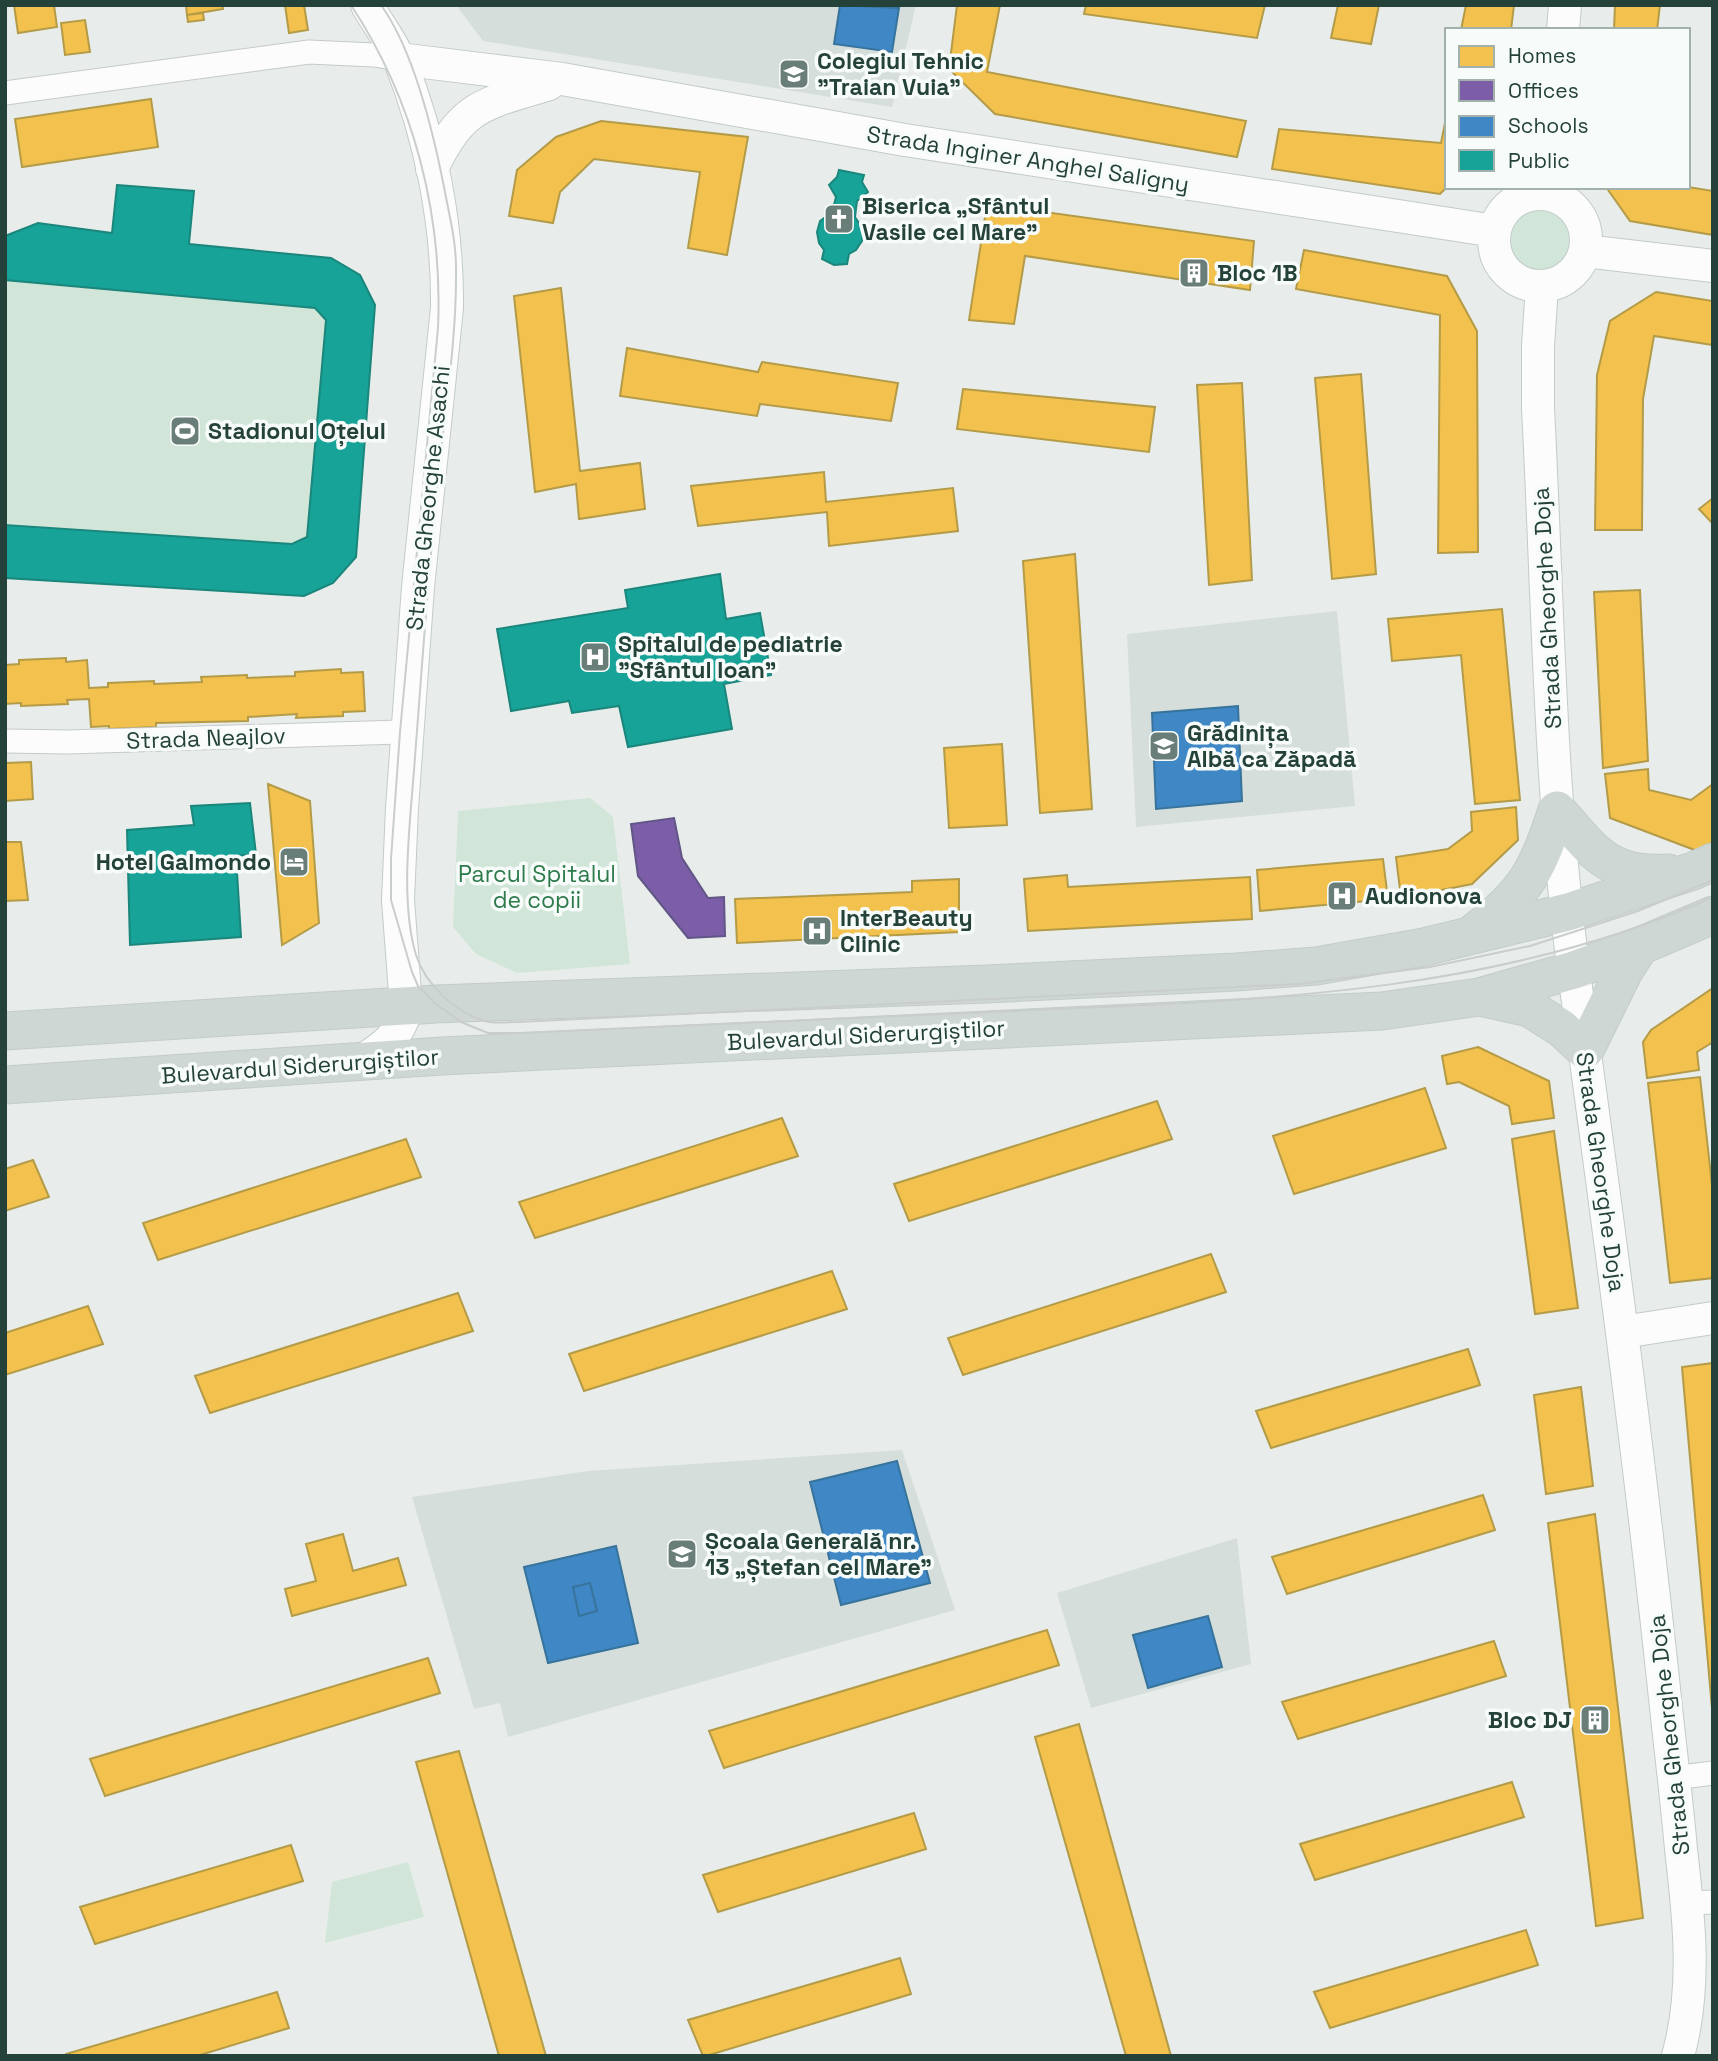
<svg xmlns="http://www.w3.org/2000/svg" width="1718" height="2061" viewBox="0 0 1718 2061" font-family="'Space Grotesk',sans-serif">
  <rect width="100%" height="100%" fill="#e8edeb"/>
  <!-- built -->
  <path fill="#d6dedb" d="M456 5H916L892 107 483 41Z
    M1337 611 1355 806 1136 827 1127 634Z
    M902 1450 955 1610 508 1737 500 1703 474 1709 412 1497 588 1471Z
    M1237 1538 1251 1664 1091 1708 1057 1593Z"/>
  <!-- green -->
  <path fill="#d1e6d8" d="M117 185 194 191 189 244 331 258 360 275 375 305 333 583 304 596 5 578V236L38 223 112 233Z
    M1509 239a32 32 0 1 1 64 0a32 32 0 1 1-64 0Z
    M590 798 613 817 630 964 517 973 476 954 453 927 458 811Z
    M408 1862 424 1917 325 1943 332 1882Z"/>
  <!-- homes -->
  <path fill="#f2c14e" stroke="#b49b48" stroke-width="2" d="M14 5H54L57 27 18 33Z
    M186 5H222L223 9 187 15Z
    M285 5H304L308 30 289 33Z
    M957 5H1000L987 72 1246 121 1237 157 995 114 949 69Z
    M1086 5H1265L1257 38 1084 14Z
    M1338 5H1379L1371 44 1331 38Z
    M1466 5H1514L1511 30H1461Z
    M1615 5H1660L1657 30H1614Z
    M203 13 204 20 188 22 187 15Z
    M85 20 90 52 65 55 61 23Z
    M151 99 158 147 22 167 15 119Z
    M1447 113V187L1440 194 1272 169 1279 129 1441 143Z
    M601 121 748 137 727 255 688 248 700 172 594 159 560 192 553 223 509 216 517 170 556 137Z
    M1606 187H1688L1713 191V235L1630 221Z
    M987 204 1254 241 1250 290 1025 256 1014 324 969 320Z
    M1304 250 1447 276 1477 331 1478 552 1438 553 1440 315 1296 289Z
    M561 288 580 471 640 463 645 509 579 519 576 484 535 492 514 296Z
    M1656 292 1713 301V345L1654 336 1643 399 1642 530H1595L1597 375 1610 321Z
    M627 348 758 372 762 362 898 383 891 421 760 404 757 416 620 396Z
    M1361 374 1376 574 1332 579 1315 378Z
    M1242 383 1252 580 1209 585 1197 385Z
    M963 389 1155 407 1149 452 957 429Z
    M824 472 826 502 953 488 958 531 829 546 827 512 698 526 691 486Z
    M1713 498V524L1699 509Z
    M1075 554 1092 809 1040 813 1023 561Z
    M1640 590 1648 761 1603 768 1594 592Z
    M1502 609 1520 800 1475 804 1461 655 1392 661 1388 619Z
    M66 658V662L87 660 89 688 108 687V683L154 681V684L202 682 201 677 247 675V678L268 677 295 676V672L341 669V673L363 672 365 711 343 712V716L296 718 297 714 248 717V721L156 723V727L109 729V726L91 727 89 699 67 700 68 704 21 706V703L5 704V665L19 664V660Z
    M1002 744 1007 825 949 828 944 748Z
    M31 762 33 799 5 801V763Z
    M1648 769 1649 790 1691 800 1713 784V842L1700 852 1610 818 1605 774Z
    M268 784 310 801 319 923 282 945Z
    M1516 807 1518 840 1472 884 1401 898 1396 857 1448 849 1472 831 1471 812Z
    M5 842H21L28 900 5 901Z
    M1383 859 1388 899 1260 911 1257 870Z
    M1067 875 1068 887 1250 877 1252 919 1028 931 1024 879Z
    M959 879V932L737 943 735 899 912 892V881Z
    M1713 988V1042L1697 1052 1699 1070 1647 1078 1643 1042 1651 1030Z
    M1478 1047 1549 1081 1554 1118 1512 1124 1509 1106 1459 1082 1447 1084 1442 1056Z
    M1700 1077 1713 1194V1278L1670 1283 1648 1083Z
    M1425 1088 1446 1148 1294 1194 1273 1136Z
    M1157 1101 1172 1139 909 1221 894 1184Z
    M782 1118 798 1156 535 1238 519 1202Z
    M1554 1131 1578 1308 1535 1314 1512 1139Z
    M406 1139 421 1177 158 1260 143 1223Z
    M33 1160 49 1197 5 1211V1169Z
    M1211 1254 1226 1292 963 1375 948 1338Z
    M832 1271 847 1309 584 1391 569 1354Z
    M458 1293 473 1331 210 1413 195 1376Z
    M88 1306 103 1344 5 1375V1333Z
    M1468 1349 1480 1385 1271 1448 1256 1411Z
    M1713 1363V1720L1682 1367Z
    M1581 1387 1593 1486 1546 1494 1534 1395Z
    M1483 1495 1495 1530 1287 1594 1272 1557Z
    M1595 1514 1643 1918 1596 1926 1548 1523Z
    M343 1534 353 1571 398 1558 406 1585 292 1616 285 1589 316 1581 306 1544Z
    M1047 1630 1059 1665 724 1768 709 1731Z
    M1494 1641 1506 1676 1298 1739 1282 1702Z
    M428 1658 440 1693 105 1796 90 1759Z
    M1079 1724 1171 2056H1126L1035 1737Z
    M459 1751 546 2056H499L416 1762Z
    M1512 1782 1524 1817 1315 1880 1300 1844Z
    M914 1813 926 1849 718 1912 703 1875Z
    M291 1845 303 1881 95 1944 80 1907Z
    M1526 1930 1538 1965 1330 2028 1314 1992Z
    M900 1958 911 1994 706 2056H703L688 2020Z
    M277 1992 289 2028 197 2056H66V2054Z"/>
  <!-- offices -->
  <path fill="#7b5ea7" stroke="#615686" stroke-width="2" d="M674 818 682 858 708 898 724 897 725 936 688 938 638 876 631 824Z"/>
  <!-- schools -->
  <path fill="#3f88c5" stroke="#37739b" stroke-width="2" fill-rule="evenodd" d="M840 5 899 8 892 52 834 44Z
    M1238 706 1242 801 1156 809 1152 713Z
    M897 1461 930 1583 841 1605 810 1482Z
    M616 1546 638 1643 548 1663 524 1567ZM590 1583 597 1611 579 1616 573 1587Z
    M590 1583 597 1611 579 1616 573 1587Z
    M1208 1616 1222 1667 1148 1688 1133 1635Z"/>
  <!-- public -->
  <path fill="#17a398" stroke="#1b867c" stroke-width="2" d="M839 170 864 175 862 182 868 192 857 201 855 217 863 229 862 241 856 250 849 254 847 264 834 265 822 259 824 250 819 243 817 232 820 221 832 212 836 197 829 185 837 177Z
    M117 185 194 191 189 244 331 258 360 275 375 305 356 557 333 583 304 596 5 578V525L292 544 307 537 326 320 315 308 5 280V236L38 223 112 233Z
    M720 574 726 619 760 613 771 675 724 684 732 729 628 747 619 706 572 713 569 701 511 711 497 629 628 608 625 590Z
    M250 803 256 854 236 856 241 937 130 945 127 830 194 825 191 806Z"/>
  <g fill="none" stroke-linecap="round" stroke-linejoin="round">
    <!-- street casing -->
    <g stroke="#c5cac8" stroke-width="25">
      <path id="street" d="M5 93 309 52 374 55 399 59
        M5 741 68 742 400 732 407 735
        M1674 1778 1713 1773
        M1687 1903 1713 1902"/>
    </g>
    <!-- secondary casing -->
    <g stroke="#c3cbc8" stroke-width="34">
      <path id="secondary" d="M1563 30 1565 5
        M399 59 562 79 905 140 1495 231
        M432 169C462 103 486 104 549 84
        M1494 240a46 46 0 1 1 92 0a46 46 0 1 1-92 0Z
        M1585 251 1713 266
        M1542 286 1538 346V409C1548 597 1549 786 1574 973 1608 1221 1641 1468 1667 1717 1672 1761 1677 1805 1681 1849 1689 1918 1697 1987 1678 2056
        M361 1061C384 1047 402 1035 406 1006L398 900 402 808 418 587 447 308C448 225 431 139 400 61 392 42 377 23 367 5
        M1623 1332 1713 1318"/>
    </g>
    <!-- primary casing -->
    <g stroke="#c3ccc9" stroke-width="39">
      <path id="primary" d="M1557 810C1593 851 1608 877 1668 873
        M1476 931C1526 892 1538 870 1557 810
        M1480 997 1529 1008 1561 1028 1585 1050 1624 971 1640 946
        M5 1031 436 1004 986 984 1236 972 1316 966 1424 947 1568 912 1693 871 1713 862
        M5 1085 442 1056 1382 1011 1479 997 1574 970 1640 946 1713 915"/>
    </g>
    <!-- street -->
    <use href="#street" stroke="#fcfcfc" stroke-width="23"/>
    <!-- secondary -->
    <use href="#secondary" stroke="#fcfcfc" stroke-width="32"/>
    <!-- primary -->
    <use href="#primary" stroke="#cfd7d5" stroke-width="37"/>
    <!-- tram -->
    <path stroke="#c9cdcc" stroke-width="2" d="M351 5C414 101 443 214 438 328L400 732 391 859V900L412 972 418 986 436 1004 461 1022 488 1033H519C691 1025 863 1018 1035 1010 1264 1000 1500 993 1713 897
      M381 5C414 51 433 131 444 187 449 214 456 240 456 268 457 341 444 415 437 488 428 577 422 667 415 757 411 817 399 898 416 955 425 984 456 1013 485 1021 495 1024 508 1022 518 1022L1299 984 1430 967 1530 946 1638 911 1713 880"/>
  </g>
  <!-- icons -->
  <defs>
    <g id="university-square" transform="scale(1.575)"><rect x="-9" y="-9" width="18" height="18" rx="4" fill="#697e78" stroke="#f7fbf9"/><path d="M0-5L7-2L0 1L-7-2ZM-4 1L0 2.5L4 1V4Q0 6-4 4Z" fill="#fff"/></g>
    <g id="church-square" transform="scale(1.575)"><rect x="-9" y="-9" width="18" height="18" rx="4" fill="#697e78" stroke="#f7fbf9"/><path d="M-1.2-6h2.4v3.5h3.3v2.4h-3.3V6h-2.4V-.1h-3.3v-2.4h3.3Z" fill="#fff"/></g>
    <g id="building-square" transform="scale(1.575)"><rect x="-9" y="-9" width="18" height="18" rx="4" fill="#697e78" stroke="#f7fbf9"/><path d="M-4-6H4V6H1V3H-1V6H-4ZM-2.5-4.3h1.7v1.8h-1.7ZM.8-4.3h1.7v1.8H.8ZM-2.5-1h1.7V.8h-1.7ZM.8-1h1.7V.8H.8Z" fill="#fff"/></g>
    <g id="stadium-square" transform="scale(1.575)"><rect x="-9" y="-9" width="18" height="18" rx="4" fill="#697e78" stroke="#f7fbf9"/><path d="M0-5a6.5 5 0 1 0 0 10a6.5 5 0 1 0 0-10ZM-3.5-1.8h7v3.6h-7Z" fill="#fff"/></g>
    <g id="hospital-square" transform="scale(1.575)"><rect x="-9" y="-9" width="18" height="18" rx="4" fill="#697e78" stroke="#f7fbf9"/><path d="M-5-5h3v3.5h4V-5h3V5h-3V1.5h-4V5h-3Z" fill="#fff"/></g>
    <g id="school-square" transform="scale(1.575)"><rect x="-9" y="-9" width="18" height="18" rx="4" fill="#697e78" stroke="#f7fbf9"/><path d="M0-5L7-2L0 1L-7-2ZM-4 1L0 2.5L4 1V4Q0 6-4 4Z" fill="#fff"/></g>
    <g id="hotel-square" transform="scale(1.575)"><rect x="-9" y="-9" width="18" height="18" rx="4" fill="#697e78" stroke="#f7fbf9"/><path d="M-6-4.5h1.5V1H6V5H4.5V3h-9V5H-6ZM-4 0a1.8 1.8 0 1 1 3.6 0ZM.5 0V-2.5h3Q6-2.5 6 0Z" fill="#fff"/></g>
  </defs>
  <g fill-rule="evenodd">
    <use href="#university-square" x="794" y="74"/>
    <use href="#church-square" x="839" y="219"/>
    <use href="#building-square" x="1194" y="273"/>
    <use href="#stadium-square" x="185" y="431"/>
    <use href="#hospital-square" x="595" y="657"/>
    <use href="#school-square" x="1164" y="746"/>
    <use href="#hotel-square" x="294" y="862"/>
    <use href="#hospital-square" x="1342" y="896"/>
    <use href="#hospital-square" x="817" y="931"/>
    <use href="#school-square" x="682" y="1554"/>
    <use href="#building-square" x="1595" y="1720"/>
  </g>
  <g text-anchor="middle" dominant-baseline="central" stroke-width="7" stroke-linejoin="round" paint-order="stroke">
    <!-- poi labels -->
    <g font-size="23" font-weight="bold" fill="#24423a" stroke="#f7fbf9" text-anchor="start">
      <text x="817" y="61">Colegiul Tehnic<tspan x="817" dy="26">"Traian Vuia"</tspan></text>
      <text x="862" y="206">Biserica „Sfântul<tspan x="862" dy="26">Vasile cel Mare"</tspan></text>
      <text x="1217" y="273">Bloc 1B</text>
      <text x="208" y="431">Stadionul Oțelul</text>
      <text x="618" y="644">Spitalul de pediatrie<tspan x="618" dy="26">"Sfântul Ioan"</tspan></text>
      <text x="1187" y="733">Grădinița<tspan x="1187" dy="26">Albă ca Zăpadă</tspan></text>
      <text x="271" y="862" text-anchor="end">Hotel Galmondo</text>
      <text x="1365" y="896">Audionova</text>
      <text x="840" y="918">InterBeauty<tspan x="840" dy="26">Clinic</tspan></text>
      <text x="705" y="1541">Școala Generală nr.<tspan x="705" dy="26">13 „Ștefan cel Mare”</tspan></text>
      <text x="1572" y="1720" text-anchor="end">Bloc DJ</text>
    </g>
    <!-- street labels -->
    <g font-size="23" fill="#24423a" stroke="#f7fbf9">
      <text transform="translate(1028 159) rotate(9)">Strada Inginer Anghel Saligny</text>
      <text transform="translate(428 498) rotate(-84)">Strada Gheorghe Asachi</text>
      <text transform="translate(1547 608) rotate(-93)">Strada Gheorghe Doja</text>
      <text transform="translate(206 738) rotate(-2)">Strada Neajlov</text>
      <text transform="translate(866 1035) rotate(-3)">Bulevardul Siderurgiștilor</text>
      <text transform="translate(300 1066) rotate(-4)">Bulevardul Siderurgiștilor</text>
      <text transform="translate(1601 1172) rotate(82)">Strada Gheorghe Doja</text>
      <text transform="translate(1669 1735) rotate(-96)">Strada Gheorghe Doja</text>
    </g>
    <!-- park labels -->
    <g font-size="23" fill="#2d7a4b" stroke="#f7fbf9">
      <text x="537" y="874">Parcul Spitalul<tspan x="537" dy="26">de copii</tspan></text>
    </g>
  </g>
  <!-- border -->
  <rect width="1718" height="2061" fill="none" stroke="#24423a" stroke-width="14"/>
  <!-- legend -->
  <rect x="1445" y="28" width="245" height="161" fill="#f7fbf9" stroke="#a3b1ad" stroke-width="2"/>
  <rect x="1459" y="46" width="35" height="21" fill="#f2c14e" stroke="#a3b1ad" stroke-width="2"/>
  <text x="1508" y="63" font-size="21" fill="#24423a">Homes</text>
  <rect x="1459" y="80" width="35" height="21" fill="#7b5ea7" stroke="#a3b1ad" stroke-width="2"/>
  <text x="1508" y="98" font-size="21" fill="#24423a">Offices</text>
  <rect x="1459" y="116" width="35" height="21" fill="#3f88c5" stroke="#a3b1ad" stroke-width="2"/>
  <text x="1508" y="133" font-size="21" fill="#24423a">Schools</text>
  <rect x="1459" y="150" width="35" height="21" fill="#17a398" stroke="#a3b1ad" stroke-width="2"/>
  <text x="1508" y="168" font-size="21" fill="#24423a">Public</text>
</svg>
